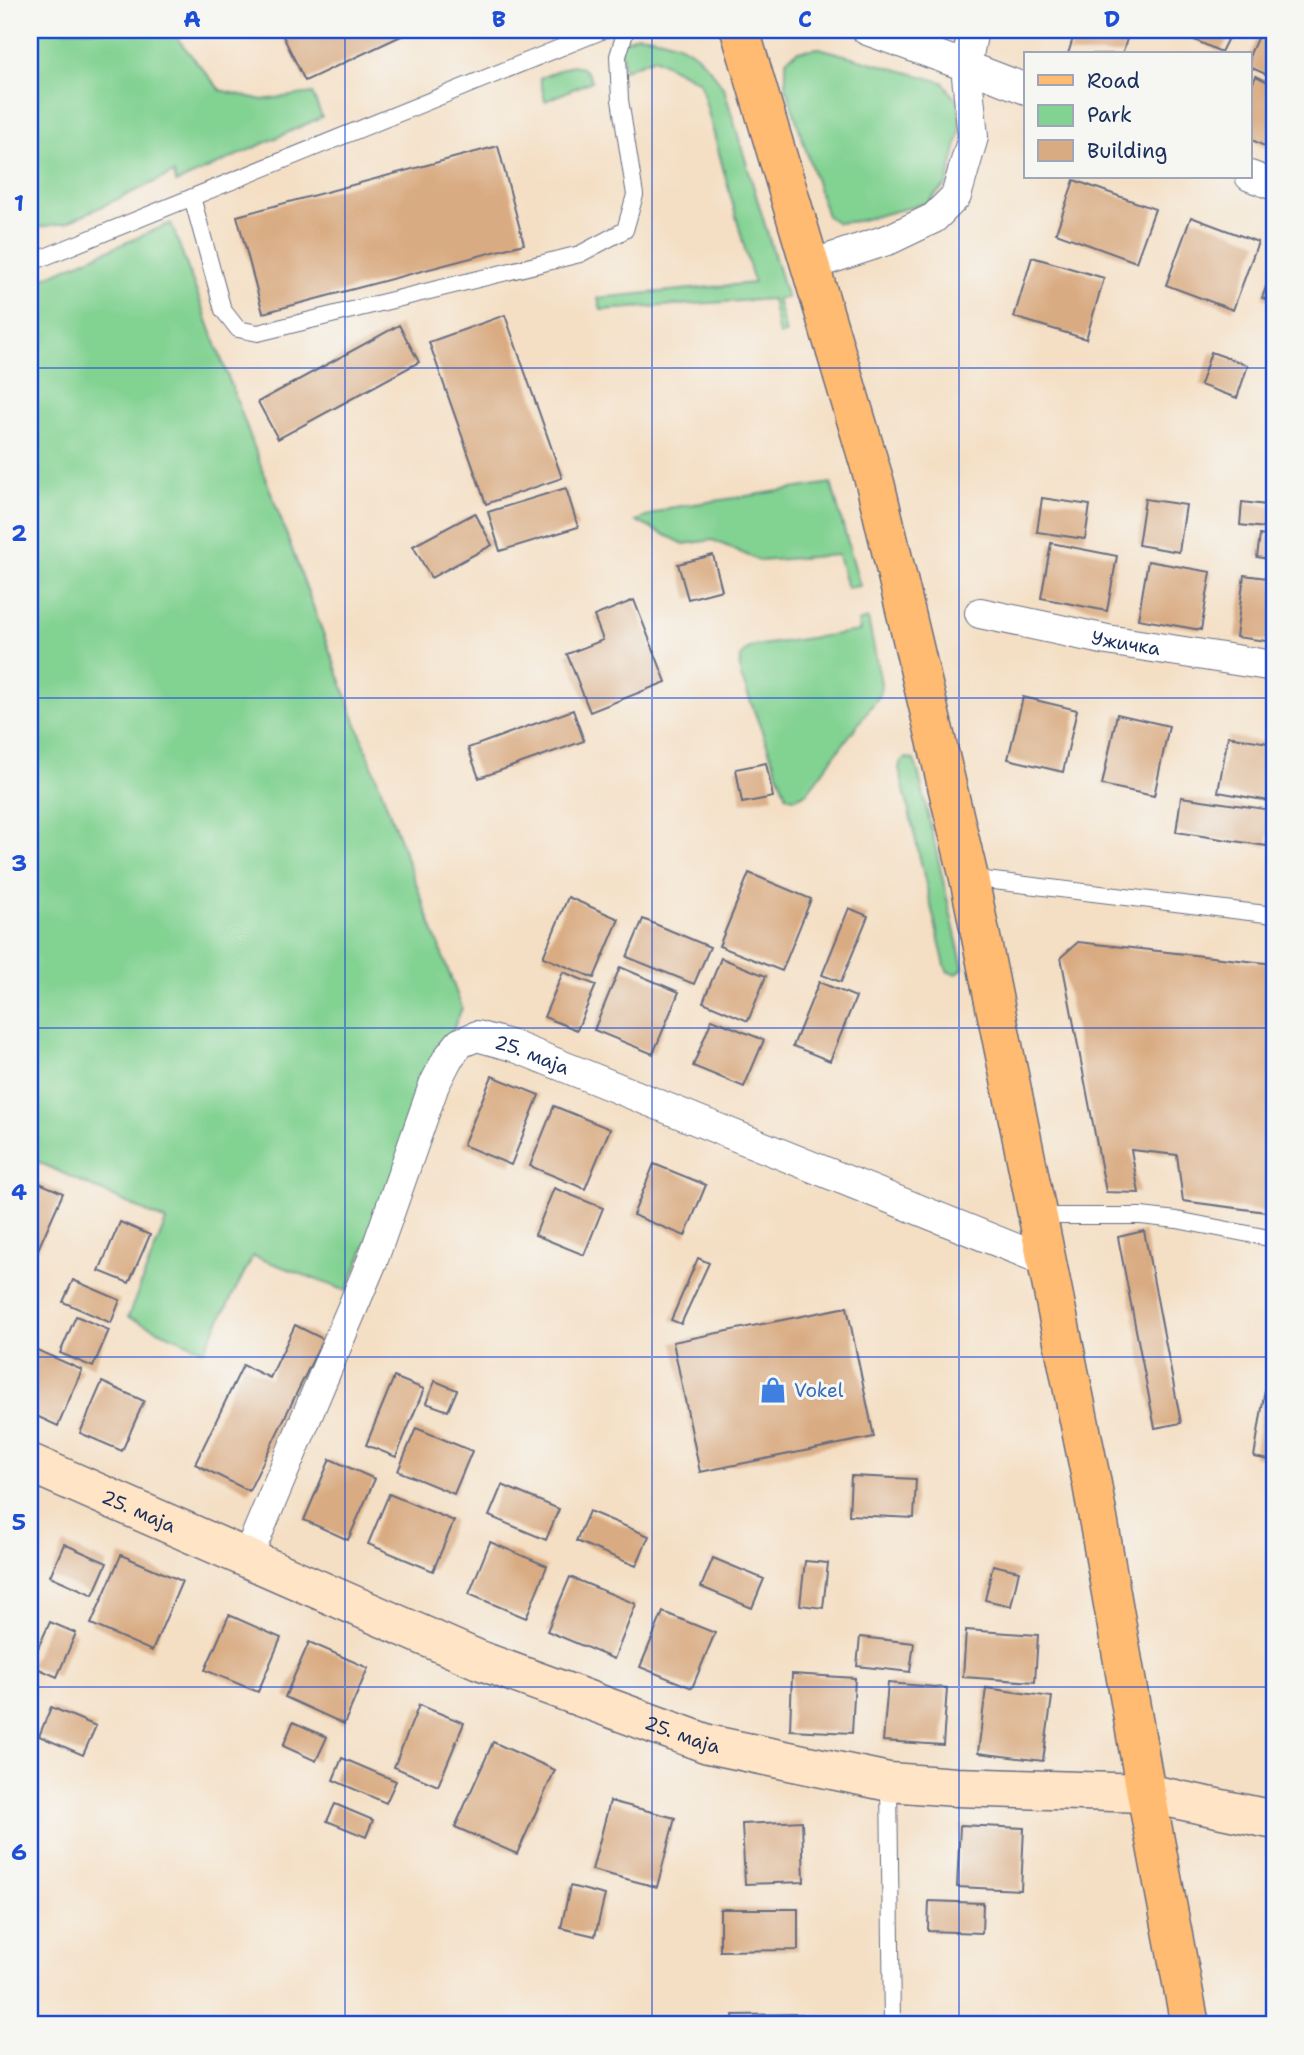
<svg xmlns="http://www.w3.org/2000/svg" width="1304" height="2055" viewBox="0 0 1304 2055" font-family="'Shantell Sans',sans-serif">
  <rect width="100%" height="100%" fill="#f6f6f2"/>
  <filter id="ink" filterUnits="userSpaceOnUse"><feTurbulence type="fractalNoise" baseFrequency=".0143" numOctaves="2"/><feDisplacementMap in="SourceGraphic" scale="14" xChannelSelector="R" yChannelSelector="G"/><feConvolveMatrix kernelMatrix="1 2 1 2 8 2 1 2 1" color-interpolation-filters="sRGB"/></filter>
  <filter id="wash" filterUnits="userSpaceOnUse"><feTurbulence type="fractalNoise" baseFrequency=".00686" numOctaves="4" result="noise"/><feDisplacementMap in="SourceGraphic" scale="28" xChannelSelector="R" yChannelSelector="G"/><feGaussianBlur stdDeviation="1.57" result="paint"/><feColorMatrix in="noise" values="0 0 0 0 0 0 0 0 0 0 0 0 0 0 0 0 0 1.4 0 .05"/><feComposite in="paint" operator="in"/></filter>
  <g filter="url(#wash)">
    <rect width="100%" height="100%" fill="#f4dfc4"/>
    <!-- green -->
    <path fill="#82d292" stroke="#4e8078" stroke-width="2" d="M30 30H173L180 42 220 90 262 100 312 93 322 117 176 183 174 173 66 223 33 228 30 227Z
      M637 35C683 40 699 50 724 89L787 298 777 299 786 334 779 335 772 299 601 310 598 298 754 283 700 82 654 58 624 70 620 43Z
      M819 48 943 82 959 104 960 132 947 184 926 203 858 221 838 223 827 216 786 87V60L798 51Z
      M572 65C583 67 587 71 592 81L545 101 540 78Z
      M171 223 462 1008 347 1291 253 1256 204 1350 128 1317 166 1221 30 1158V284Z
      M831 483 860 586 847 588 838 555 760 561 713 540 684 544 636 521 669 508Z
      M868 619 881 683 880 695 807 792C799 797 794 801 786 795L741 676C738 662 739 652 754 646L860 631 858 622Z
      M907 758 914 760 918 771 963 968 957 974 948 972 945 966 899 768 901 761Z"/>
    <g id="blocks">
      <!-- building -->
      <path fill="#d9ab82" d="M280 30H414L305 81Z
        M1064 30H1130L1122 54H1068L1073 38 1062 35Z
        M1173 30H1232L1221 52Z
        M1258 36 1274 44V78L1250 67V54Z
        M1256 76 1274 85V151L1250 139V89Z
        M498 146 524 244 263 313 237 216Z
        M1074 180 1155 209 1136 262 1056 233Z
        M1191 217 1258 242 1233 310 1166 285Z
        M1032 257 1104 278 1086 339 1014 317Z
        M1274 266V302L1262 298Z
        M505 315 562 478 486 504 429 342Z
        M399 325 419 362 278 439 258 402Z
        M1211 352 1248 365 1237 398 1200 385Z
        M566 488 578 527 500 551 488 512Z
        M1042 498 1090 505 1085 539 1037 532Z
        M1145 499 1186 505 1179 552 1138 545Z
        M1242 502 1274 506V529L1240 525Z
        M475 513 492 545 431 578 413 546Z
        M1260 535 1274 538V560L1257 557Z
        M1051 543 1117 556 1107 611 1041 598Z
        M713 555 722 590 688 599 678 564Z
        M1148 561 1211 572 1201 630 1138 619Z
        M1244 575 1274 579V642L1236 637Z
        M634 600 666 682 590 712 567 654 603 640 594 616Z
        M1023 697 1077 710 1063 772 1008 759Z
        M573 710 584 741 479 778 468 748Z
        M1117 714 1169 726 1154 796 1102 785Z
        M1228 736 1274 744V773L1269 801 1218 792Z
        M766 763 773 797 742 803 736 769Z
        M1181 797 1272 810 1267 846 1176 832Z
        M749 873 811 899 782 971 719 946Z
        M568 897 619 919 594 978 543 957Z
        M849 908 868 916 841 982 822 975Z
        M643 919 710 947 694 984 627 957Z
        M1078 942 1274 964V1213L1183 1201 1177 1155 1131 1150 1139 1193 1106 1192 1061 957Z
        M721 958 766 976 748 1021 703 1002Z
        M620 967 679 992 653 1054 594 1030Z
        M563 972 596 985 577 1030 544 1017Z
        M819 982 856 997 830 1061 793 1046Z
        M712 1019 764 1040 744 1087 693 1066Z
        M492 1076 539 1095 511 1165 463 1145Z
        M554 1106 610 1129 585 1189 530 1166Z
        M654 1164 706 1185 685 1236 633 1215Z
        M30 1179 63 1193 32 1263 30 1262Z
        M554 1188 603 1208 584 1255 535 1235Z
        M120 1222 150 1235 129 1283 99 1271Z
        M1144 1231 1181 1423 1155 1428 1118 1237Z
        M698 1258 709 1263 681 1324 671 1320Z
        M73 1280 120 1300 111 1323 63 1302Z
        M847 1307 874 1437 700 1472 673 1342Z
        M76 1316 109 1330 93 1367 60 1353Z
        M295 1325 323 1339 249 1491 195 1464 243 1365 270 1378Z
        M1273 1340 1274 1341V1461L1254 1457Z
        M35 1349 82 1370 58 1426 30 1413V1360Z
        M394 1377 424 1389 396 1457 366 1445Z
        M435 1381 457 1390 448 1411 426 1403Z
        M102 1382 144 1401 122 1451 80 1433Z
        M416 1428 472 1451 454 1494 398 1471Z
        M330 1459 375 1479 348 1540 304 1520Z
        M851 1476 916 1479 914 1518 849 1515Z
        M502 1485 559 1509 546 1540 489 1516Z
        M389 1494 454 1521 433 1571 368 1544Z
        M589 1511 649 1536 636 1566 576 1541Z
        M490 1542 547 1566 526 1618 469 1594Z
        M64 1544 107 1563 93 1595 50 1576Z
        M121 1555 182 1581 152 1651 91 1624Z
        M713 1558 764 1579 752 1608 701 1587Z
        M805 1561 828 1563 823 1608 800 1605Z
        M993 1565 1019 1571 1011 1606 985 1600Z
        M570 1577 636 1604 614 1659 547 1631Z
        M663 1612 715 1633 692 1688 640 1667Z
        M229 1615 281 1638 258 1692 205 1670Z
        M50 1622 76 1633 57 1677 30 1665Z
        M966 1630 1038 1635 1035 1682 963 1677Z
        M860 1637 914 1643 910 1672 857 1666Z
        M309 1642 368 1668 344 1724 285 1697Z
        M792 1674 855 1678 852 1733 790 1730Z
        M888 1683 947 1688 943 1745 883 1741Z
        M986 1688 1052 1697 1043 1761 978 1753Z
        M419 1705 464 1723 438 1786 394 1767Z
        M51 1707 96 1726 83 1755 39 1736Z
        M293 1722 327 1737 316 1761 283 1746Z
        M493 1742 555 1770 517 1854 455 1827Z
        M342 1758 396 1781 386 1803 333 1780Z
        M610 1801 675 1818 657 1887 592 1870Z
        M335 1804 373 1820 366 1837 327 1821Z
        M802 1821 804 1882 745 1884 742 1824Z
        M960 1825 1024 1828 1021 1890 957 1887Z
        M570 1886 605 1895 595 1936 561 1928Z
        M929 1901 983 1903 982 1933 928 1931Z
        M720 1909H798V1950L720 1951Z
        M802 2014V2025H734L733 2015Z"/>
    </g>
  </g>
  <g filter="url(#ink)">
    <use href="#blocks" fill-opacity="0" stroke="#676d82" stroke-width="2"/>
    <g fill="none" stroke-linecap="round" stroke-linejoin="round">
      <!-- lane casing -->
      <g stroke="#676d82" stroke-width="18">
        <path id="lane" d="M192 197 223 310 238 329 258 333 580 254 625 230 635 195 620 100 618 56 626 30
          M30 263 604 30
          M969 878 1274 915
          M1036 1216H1141L1177 1220 1274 1239
          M889 1782 892 2025"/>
      </g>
      <!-- street casing -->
      <g stroke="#676d82" stroke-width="32">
        <g id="street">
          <path d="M973 30 966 66 1026 89"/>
          <path d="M1250 176 1274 185"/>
          <path d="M811 265 890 239 934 218 956 196 973 137 966 66 867 30"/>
          <path id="s1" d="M980 613 1107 640 1274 666"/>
          <path id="s2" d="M247 1558 373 1259 434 1085 448 1058 460 1043 477 1036 513 1046 1046 1261"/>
        </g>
      </g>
      <!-- secondary casing -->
      <g stroke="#676d82" stroke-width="41">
        <g id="secondary">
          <path id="s3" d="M30 1463 479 1660 708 1744 889 1782 956 1787 1146 1793 1274 1820"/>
        </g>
      </g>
      <!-- primary casing -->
      <g stroke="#676d82" stroke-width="41">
        <path id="primary" d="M740 30 875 483 969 878 1092 1484 1146 1793 1190 2025"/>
      </g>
      <!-- lane -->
      <use href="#lane" stroke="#fff" stroke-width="16"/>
      <!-- street -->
      <use href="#street" stroke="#fff" stroke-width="30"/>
      <!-- secondary -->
      <use href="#secondary" stroke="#ffe4c6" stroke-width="38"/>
      <!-- primary -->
      <use href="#primary" stroke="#ffbb71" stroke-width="38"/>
    </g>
  </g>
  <!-- grid -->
  <path fill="none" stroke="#1d4ed8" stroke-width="2" stroke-opacity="0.55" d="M345 30V2025M652 30V2025M959 30V2025M30 368H1274M30 698H1274M30 1028H1274M30 1357H1274M30 1687H1274"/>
  <!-- icons -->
  <defs>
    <g id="shop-bare" transform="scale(2.1)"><path d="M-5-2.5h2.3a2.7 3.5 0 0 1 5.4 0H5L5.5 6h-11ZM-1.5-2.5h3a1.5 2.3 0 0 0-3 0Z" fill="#3f7fe0" stroke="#f6f6f2" stroke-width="2.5" paint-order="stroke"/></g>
  </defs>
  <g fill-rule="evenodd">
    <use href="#shop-bare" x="773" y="1390"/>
  </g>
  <g text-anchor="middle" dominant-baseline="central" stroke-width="6" stroke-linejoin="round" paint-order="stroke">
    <!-- street labels -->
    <g font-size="19" fill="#1b2f5e" stroke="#f6f6f2">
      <text stroke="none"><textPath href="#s1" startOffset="149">Ужичка</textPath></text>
      <text stroke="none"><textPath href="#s2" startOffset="635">25. маја</textPath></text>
      <text stroke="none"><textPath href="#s3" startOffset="119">25. маја</textPath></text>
      <text stroke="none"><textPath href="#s3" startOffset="707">25. маја</textPath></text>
    </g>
    <!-- shop labels -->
    <g font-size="19" fill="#366cbe" stroke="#f6f6f2" text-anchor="start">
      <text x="794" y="1390">Vokel</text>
    </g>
  </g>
  <!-- margin -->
  <rect width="1304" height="2055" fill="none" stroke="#f6f6f2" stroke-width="77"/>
  <!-- legend -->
  <rect x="1024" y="52" width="228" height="126" fill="#f6f6f2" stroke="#9ea6b7" stroke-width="2"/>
  <rect x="1038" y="75" width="35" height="10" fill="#ffbb71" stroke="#9ea6b7" stroke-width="2"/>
  <text x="1087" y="88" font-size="21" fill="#1b2f5e">Road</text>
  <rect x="1038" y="105" width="35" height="21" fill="#82d292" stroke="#9ea6b7" stroke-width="2"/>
  <text x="1087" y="122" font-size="21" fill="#1b2f5e">Park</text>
  <rect x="1038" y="140" width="35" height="21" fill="#d9ab82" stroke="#9ea6b7" stroke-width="2"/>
  <text x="1087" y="158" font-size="21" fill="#1b2f5e">Building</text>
  <rect x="38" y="38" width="1228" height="1978" fill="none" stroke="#1d4ed8" stroke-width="2.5"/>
  <g font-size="23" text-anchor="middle" font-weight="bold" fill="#1d4ed8">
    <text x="192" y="27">A</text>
    <text x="499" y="27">B</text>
    <text x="805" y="27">C</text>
    <text x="1112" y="27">D</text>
    <text x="19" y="211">1</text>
    <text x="19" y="541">2</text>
    <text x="19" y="871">3</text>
    <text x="19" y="1200">4</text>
    <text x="19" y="1530">5</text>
    <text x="19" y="1860">6</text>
  </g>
</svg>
